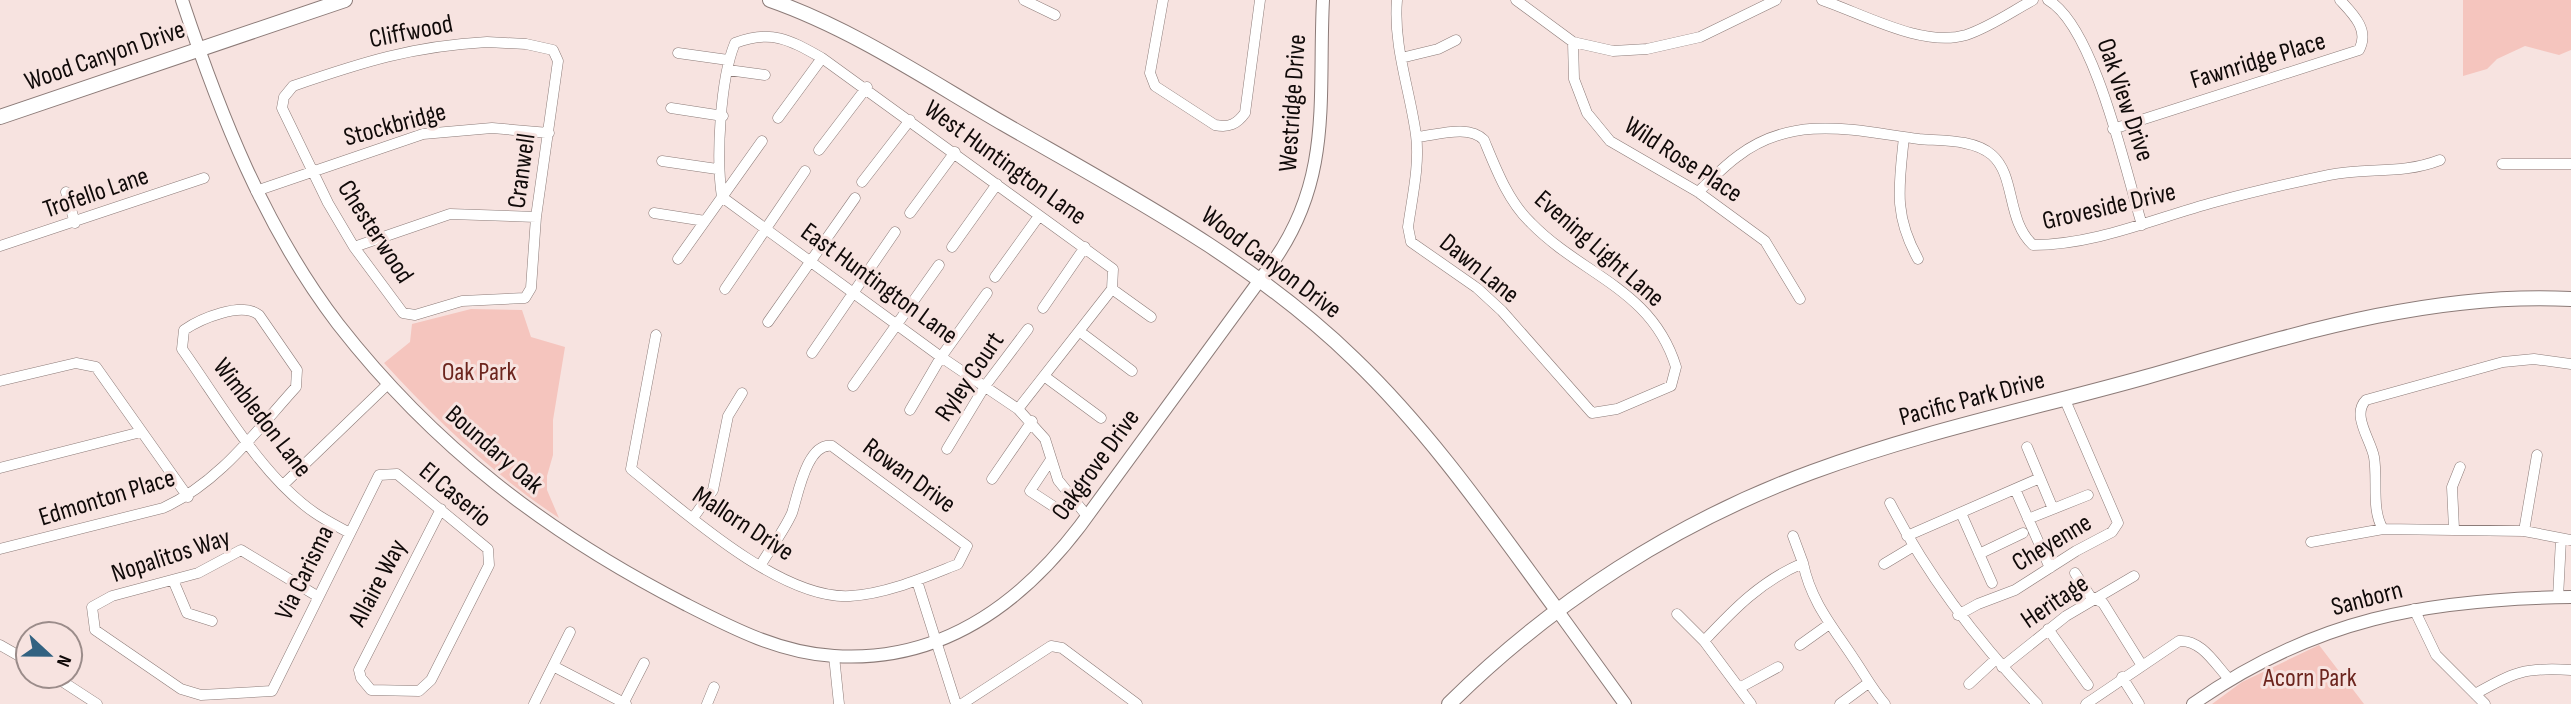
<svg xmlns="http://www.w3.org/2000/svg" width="2571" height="704" viewBox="0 0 2571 704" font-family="'Sofia Sans Condensed',sans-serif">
  <rect width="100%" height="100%" fill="#f7e3e0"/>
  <!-- green -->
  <path fill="#f5c5be" d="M2463 0H2571V50L2559 55 2525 46 2497 59 2487 69 2463 76Z
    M471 309 522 310 531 337 565 347 553 420V455L547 476V490L559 518C494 475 437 421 384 363L410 342 412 324Z
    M2319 645 2364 704H2212L2242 682Z"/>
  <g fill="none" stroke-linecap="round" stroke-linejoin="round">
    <!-- minor casing -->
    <g stroke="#8c7b78" stroke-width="11">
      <path id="minor" d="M1024 0 1055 15
        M1163 0 1150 73 1155 86 1215 125C1229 128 1237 124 1245 113L1260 0
        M1397 0C1393 46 1410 90 1416 135 1420 164 1412 198 1408 227L1411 242 1477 288 1502 311 1592 413 1617 409 1671 386 1676 367C1652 289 1583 276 1531 223 1508 201 1496 169 1484 140 1469 124 1437 135 1417 137
        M1516 0 1573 42 1613 51 1647 49 1700 37 1776 0
        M1822 0C1863 14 1923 48 1966 35 1990 27 2011 12 2033 0
        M2048 0C2095 27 2126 173 2142 225
        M487 42 526 44 553 50 558 61 536 217 531 288 525 298 462 301 415 315 403 313 354 247 328 203 282 108 284 97 293 86C363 62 413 46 487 42Z
        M1573 42 1574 79 1587 113 1610 141 1698 192 1765 241 1800 299
        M678 53 728 60
        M1401 58 1438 49 1456 40
        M728 70 765 75
        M671 108 723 116
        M778 118 822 58
        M2113 129 2359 50C2370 30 2353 14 2340 0
        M1904 137C1899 186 1893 214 1918 259
        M819 150 867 87
        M662 161 717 169
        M2502 164H2571
        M862 182 910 120
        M256 191 423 134 492 128 549 133
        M66 192 75 223
        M1698 192C1711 180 1724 166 1738 156 1795 113 1856 131 1919 139 1941 141 1974 139 1992 155 2016 176 2006 220 2033 245 2096 245 2155 218 2215 202 2252 192 2291 183 2329 175 2368 167 2401 175 2440 160
        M654 213 705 221
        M910 213 955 152
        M0 246 204 178
        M354 247 450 214 536 217
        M952 247 997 184
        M678 259 762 141
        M995 277 1039 216
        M725 289 805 171
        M1112 289 1151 317
        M1043 308 1085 247
        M768 322 855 198
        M1079 331 1132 371
        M656 335 631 469C683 511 781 600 850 596 887 594 925 577 958 564L967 546 832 446C807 442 798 495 792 513 784 531 770 549 760 566
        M812 353 895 232
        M2571 364 2534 359 2503 362 2366 400C2351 415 2371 440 2374 457 2378 480 2371 510 2383 529L2524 531 2571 540
        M1044 376 1101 418
        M0 381 76 363 96 367 188 497
        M853 386 939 265
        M1018 409 1112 289 1113 269 822 58C790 40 772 29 735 43 720 79 716 159 722 197L941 357 1018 409 1045 439 1058 480 1087 516
        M910 410 941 357 987 293
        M947 449 985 386 1028 329
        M1050 461 1030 491 1056 508
        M0 468 141 432
        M2040 478 2053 509
        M992 479 1032 421
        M283 485 388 384
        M2015 489 2050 568
        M1890 503C1929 579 1979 643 2037 704
        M1961 513 1992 583
        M693 518 713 490 728 416 742 393
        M2028 519 2088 495
        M2454 529 2452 487 2460 467
        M2524 531 2537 455
        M1793 536 1803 563
        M1907 536 2040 478 2027 447
        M2311 542 2383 529
        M0 549 163 508C219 483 256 431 296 387L297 370 259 315C242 301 200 319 184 330L182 349C220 402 261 476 315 513 325 520 337 526 348 532
        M1979 554 2023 533
        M1884 564 1914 546
        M2075 573 2090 596 2103 603 2141 664
        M173 580 187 613 212 621
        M917 581 956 704
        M317 596 241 550 198 573 112 596 92 607 95 630 181 689 201 695 272 691 379 475 397 474 488 549 489 565 431 680 419 691 371 690 361 678 359 670 441 509
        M2558 598 2561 539
        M2414 609 2436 655 2485 704
        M1677 614 1704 641
        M1958 615 1978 604 2015 590 2076 551 2112 532 2118 523 2065 400
        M2048 629 2088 685
        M0 645 28 661
        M1800 645 1828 625
        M834 656 839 704
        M553 666 626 704
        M2002 667 2066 616 2134 576
        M54 676 97 704
        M2122 677 2139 704
        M1969 684 1995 660
        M1741 687 1778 667
        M2475 694C2515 672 2524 667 2571 670
        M534 704 570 632
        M623 704 644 663
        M707 704 714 687
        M962 704 1051 646 1062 648 1137 704
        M1751 704 1704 641C1734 609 1761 581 1803 563 1811 602 1833 627 1854 659 1865 675 1872 689 1885 704
        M1840 704 1867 684
        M2086 704 2179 641C2201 639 2215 664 2229 679"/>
    </g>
    <!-- tertiary casing -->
    <g stroke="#8c7b78" stroke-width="14">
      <path id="tertiary" d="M182 0C220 114 264 227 338 324 434 447 547 533 685 604 732 628 780 653 834 656 940 663 1019 606 1080 526L1273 262C1333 177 1318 97 1323 0
        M1557 610 1625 704
        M2193 704C2314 619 2426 599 2571 597"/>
    </g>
    <!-- secondary casing -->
    <g stroke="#8c7b78" stroke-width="16">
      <path id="secondary" d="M770 0C853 29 928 80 1004 124 1126 194 1252 260 1354 359 1432 434 1493 523 1557 610
        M0 117 345 0
        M1449 704C1552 602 1676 522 1812 472 1920 432 2035 408 2146 377 2283 338 2427 291 2571 299"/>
    </g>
    <!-- minor -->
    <use href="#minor" stroke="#fff" stroke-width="10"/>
    <!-- tertiary -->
    <use href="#tertiary" stroke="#fff" stroke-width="12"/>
    <!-- secondary -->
    <use href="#secondary" stroke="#fff" stroke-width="14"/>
  </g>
  <g text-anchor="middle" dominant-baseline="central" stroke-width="6" stroke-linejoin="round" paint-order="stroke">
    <!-- street labels -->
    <g font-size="26" fill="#100a09" stroke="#f7e3e0">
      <text transform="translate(411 32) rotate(-11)">Cliffwood</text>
      <text transform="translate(105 56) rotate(-19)">Wood Canyon Drive</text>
      <text transform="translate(2258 61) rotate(-17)">Fawnridge Place</text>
      <text transform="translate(2125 100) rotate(71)">Oak View Drive</text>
      <text transform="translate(1293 103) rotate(-86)">Westridge Drive</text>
      <text transform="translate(395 125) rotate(-15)">Stockbridge</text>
      <text transform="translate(1683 160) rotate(33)">Wild Rose Place</text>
      <text transform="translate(1005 163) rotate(36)">West Huntington Lane</text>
      <text transform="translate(522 171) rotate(-82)">Cranwell</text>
      <text transform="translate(96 193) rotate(-19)">Trofello Lane</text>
      <text transform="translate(2109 207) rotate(-13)">Groveside Drive</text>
      <text transform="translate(375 232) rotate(57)">Chesterwood</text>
      <text transform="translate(1599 249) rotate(41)">Evening Light Lane</text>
      <text transform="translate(1271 263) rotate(37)">Wood Canyon Drive</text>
      <text transform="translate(1479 269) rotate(39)">Dawn Lane</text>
      <text transform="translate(879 284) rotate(36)">East Huntington Lane</text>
      <text transform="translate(970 377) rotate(-56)">Ryley Court</text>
      <text transform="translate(1972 399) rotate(-15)">Pacific Park Drive</text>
      <text transform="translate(262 418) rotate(52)">Wimbledon Lane</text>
      <text transform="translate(494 450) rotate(41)">Boundary Oak</text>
      <text transform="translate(1096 465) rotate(-54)">Oakgrove Drive</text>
      <text transform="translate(909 476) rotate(36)">Rowan Drive</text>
      <text transform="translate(455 495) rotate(40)">El Caserio</text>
      <text transform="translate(107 498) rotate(-17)">Edmonton Place</text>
      <text transform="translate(743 524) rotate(33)">Mallorn Drive</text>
      <text transform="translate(2052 543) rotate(-31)">Cheyenne</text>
      <text transform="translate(171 556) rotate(-18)">Nopalitos Way</text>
      <text transform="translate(305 573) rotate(-64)">Via Carisma</text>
      <text transform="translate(378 583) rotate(-62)">Allaire Way</text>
      <text transform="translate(2367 599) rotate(-15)">Sanborn</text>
      <text transform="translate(2055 602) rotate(-34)">Heritage</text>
    </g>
    <!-- park labels -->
    <g font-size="26" fill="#6c251e" stroke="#f7e3e0">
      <text x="479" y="372">Oak Park</text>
      <text x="2310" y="678">Acorn Park</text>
    </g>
  </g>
  <!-- north arrow -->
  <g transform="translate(49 655) rotate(112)"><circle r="33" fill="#f7e3e0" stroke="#9b8c8a" stroke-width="2"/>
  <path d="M0-5L12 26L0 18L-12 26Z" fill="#326281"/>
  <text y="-10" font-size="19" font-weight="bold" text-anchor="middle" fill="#100a09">N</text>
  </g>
</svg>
